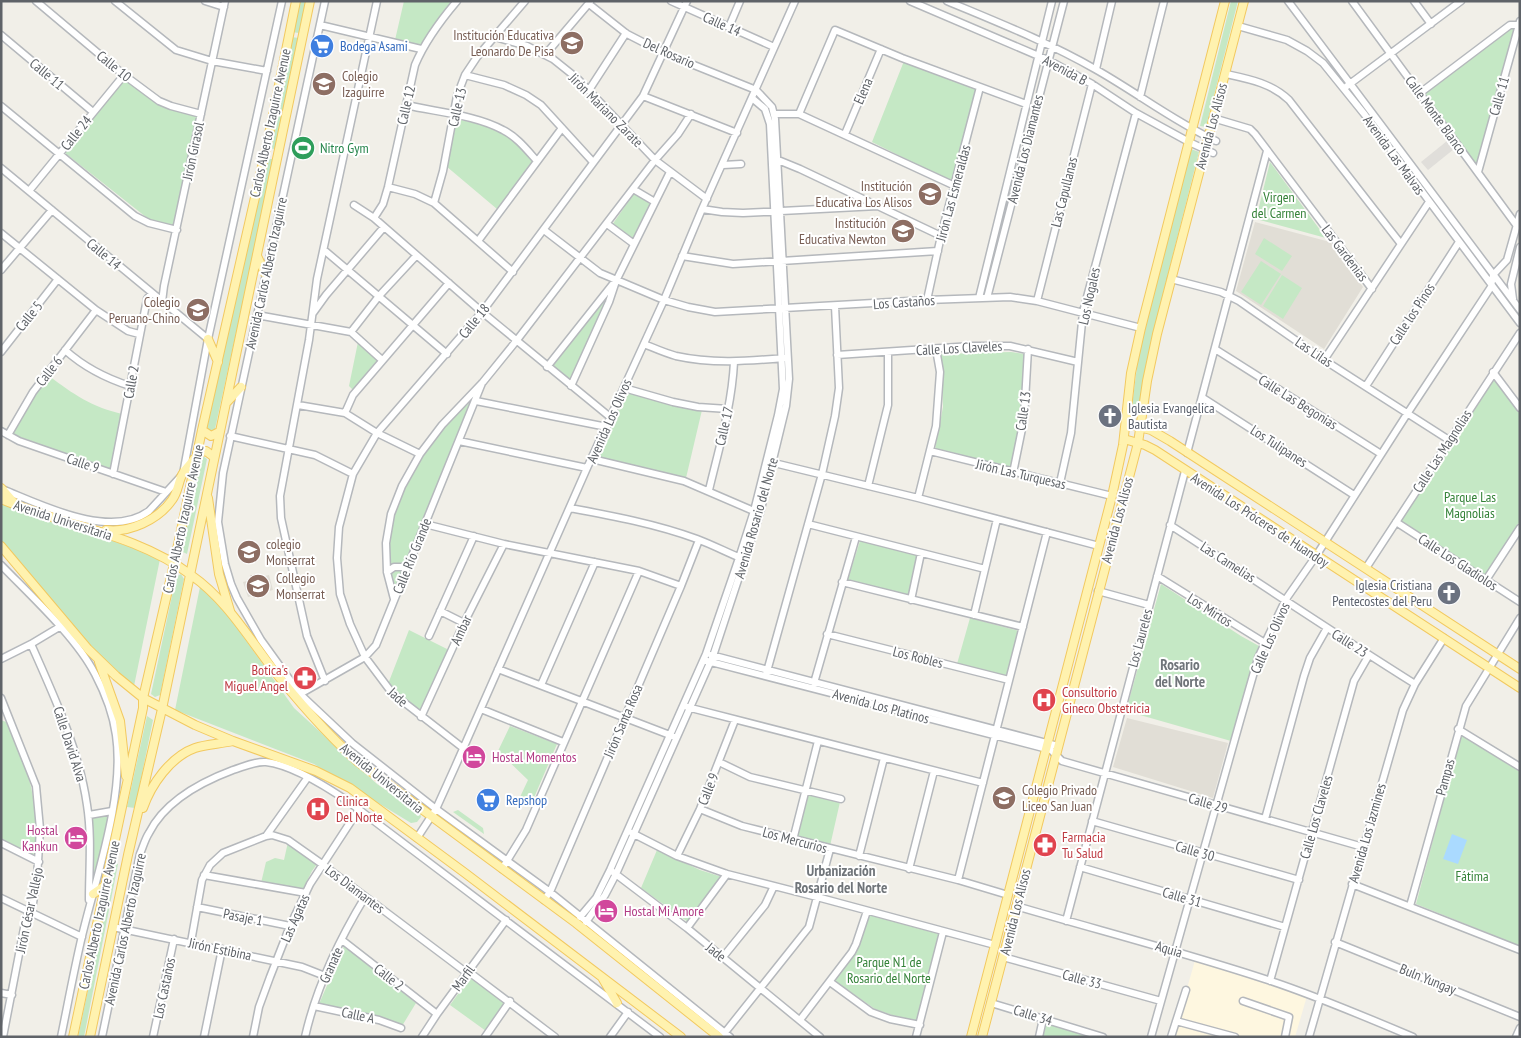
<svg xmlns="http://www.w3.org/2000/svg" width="1521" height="1038" viewBox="0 0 1521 1038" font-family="'PT Sans Narrow',sans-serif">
  <rect width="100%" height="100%" fill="#f1efe8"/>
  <!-- commercial -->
  <path fill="#fef7e0" d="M1196 957 1307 996 1295 1037H1173Z"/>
  <!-- industrial -->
  <path fill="#e0deda" d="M1447 141 1454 149 1428 170 1421 162Z"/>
  <!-- education -->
  <path fill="#e1ded6" d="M1255 222 1330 242 1363 287 1324 349 1236 291Z
    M269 575 273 590 248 597 243 582Z
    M1127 718 1228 743 1213 798 1113 767Z"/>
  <!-- green -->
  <path fill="#c5e8c5" d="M299 1H306L299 33 292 32Z
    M404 1H454L420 47 395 40Z
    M1231 1H1238L1206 127 1200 126Z
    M1511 28 1515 30 1478 161 1474 164 1423 94Z
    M291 37 299 38 277 148 273 149 269 146Z
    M904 61 977 88 952 182 872 142Z
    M124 77 162 107 196 114 198 118 174 226 151 221 65 153Z
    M457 119 487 126 506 134 534 161 497 209 446 166Z
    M1191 149 1199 152 1153 333 1146 364 1142 394 1137 408 1132 406 1138 359 1146 324Z
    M267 159H274L215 429 210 431 207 428Z
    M1270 162 1326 238 1256 219Z
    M635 192 651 202 633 241 612 225Z
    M1264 238 1292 256 1282 271 1255 254Z
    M1261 261 1281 274 1261 305 1241 292Z
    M1282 275 1302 288 1283 319 1263 306Z
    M604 299 607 302 571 383 550 366Z
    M358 342 379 361 353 390 349 386Z
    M1011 352 1025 354 1020 426 1012 468 935 449 943 407 941 354Z
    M49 376C73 394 92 407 122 414L111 470 12 434 35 395Z
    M1493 378 1520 414V521L1485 575 1401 521Z
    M628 391C652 400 676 406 702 410L686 478 601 460 598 455 625 392Z
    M474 399 395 591C391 575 387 559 389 542 392 503 418 457 444 427 452 416 464 408 474 399Z
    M203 456 207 459 187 554 181 551 199 458Z
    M1 502 139 550 160 559 134 686 118 674 88 644 1 541Z
    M860 541 918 555 909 596 847 582Z
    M181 574 184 579 160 695 155 697 151 694 176 577Z
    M1161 584 1241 636 1259 646 1254 657 1231 741 1126 711Z
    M200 587 225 611 294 708 377 784 420 813 421 817 417 822 411 823 314 764 175 710Z
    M970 618 1019 631 1006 677 957 664Z
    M409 630 449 650 420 713 388 684Z
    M147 716 153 720 135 808 127 807Z
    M1 720 6 722C15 743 26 765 31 787 36 809 37 831 35 853L31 855 1 841Z
    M510 726 557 744 530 807 526 806 527 803 520 797 528 780 498 751Z
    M1461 735 1520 772V946L1416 904Z
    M808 795 840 802 830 846 797 838Z
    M458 810 483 828 484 834 453 812Z
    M109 814 92 890 91 888 94 853 92 817Z
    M288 842 317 864 312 871 302 891 261 883 266 862 275 858 284 860Z
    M657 850 700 870 722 877 688 922 641 888Z
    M115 863 118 864 84 1037H78Z
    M869 915 939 934 917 1021 892 1015 875 1009 835 981 861 939Z
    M344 946 416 1003 402 1026 390 1020 319 1004Z
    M469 979H472L503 1002 504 1006 486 1031 450 1005Z
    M1047 1022 1093 1037H1043Z"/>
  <!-- water -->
  <path fill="#aadaff" d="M1452 834 1467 840 1458 864 1443 859Z"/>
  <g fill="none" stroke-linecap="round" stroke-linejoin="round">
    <!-- minor casing -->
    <g stroke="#b5b8bc" stroke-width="9">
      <path id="minor" d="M36 1 124 75 159 101 171 106 201 114
        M115 1 176 50 212 61 267 71
        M205 1 224 7
        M325 1 223 473 218 522 225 564 231 584 237 598 261 640 300 694 352 743 436 809 550 892 730 1037
        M671 1 774 47
        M910 1 1048 60 1092 84 1136 113 1189 142 1213 153
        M947 1C997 22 1048 42 1095 69 1136 92 1173 121 1216 141
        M1288 1 1520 310
        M1352 1 1517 226
        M1414 1 1431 24
        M320 25 421 49
        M1238 26 1287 40 1307 51 1323 63 1365 115 1520 323
        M729 27 740 1
        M1 35 93 112
        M495 37 527 46 553 59 578 79 655 160 707 199
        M545 55 590 2
        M1096 69 1112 1
        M1226 74C1249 79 1271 83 1289 100L1401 244
        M465 75 504 85 526 95 541 105 593 162
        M1347 86 1461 1
        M589 90 626 33
        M1420 93 1510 25H1519
        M643 96 737 133
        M1140 97 1164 1
        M406 105C436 112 476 115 503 130 517 137 527 150 537 161
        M1 106 135 216 149 223 177 230
        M775 114H799L955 186
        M799 114 835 30 902 58 1026 104
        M1213 118 1250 129 1255 134 1372 289
        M845 134 881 49
        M774 161 778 160 800 169 941 236
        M723 165 741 164
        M1 168 208 339
        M1478 172 1520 21
        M388 187 415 194 434 203 513 272
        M633 189 655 202
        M29 191 124 75
        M434 203 443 171 457 96 465 75 477 57 525 1
        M354 205 374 218 482 312 610 417
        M702 209 722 212 743 213 878 206
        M374 218 383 204 388 187 415 65C425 41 440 21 457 1
        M607 224 634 244
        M544 230 600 273 664 300 688 307 715 312 927 300 1010 297 1037 301 1141 328
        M1 233 96 310 128 331 139 334
        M478 241 562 128
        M324 250 447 354
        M682 256 733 264 938 251
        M1 270 52 210
        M1171 279 1221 292 1239 301 1324 360 1449 440
        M979 298 1052 1
        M987 298 1064 1
        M1513 299 1511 284 1520 247
        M927 300 941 236 980 87
        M1037 301 1092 84
        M162 302 164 286 225 1
        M313 313 326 295 384 227
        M257 315 351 332 382 360
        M351 332 379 296 416 256
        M644 344C654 348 665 353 676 356 712 364 748 361 785 358
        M1215 349 1381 454
        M65 350C85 368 105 378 130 386
        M1 352 58 279
        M837 355 972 346H1010L1078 362
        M1324 360 1429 202
        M547 367 612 285
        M1493 372 1520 408
        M571 386 609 302 616 281 670 172
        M1366 386 1459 242
        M624 388 673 402 698 407 728 409
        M1203 398 1354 495
        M476 401 607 427
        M298 405 345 413 377 433 420 454
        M345 413 353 395 449 283
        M1 431 19 441 166 492
        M8 435 33 392 96 310
        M230 436 315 455 353 474
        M459 441 587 468
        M930 451 1112 496
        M1187 453 1267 151
        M592 459 684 481 756 512
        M770 462 918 498 1099 546
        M1013 473 1024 419 1028 349
        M113 474 147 299 152 293
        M1060 483 1071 433 1083 312 1136 113
        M868 486 888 405V352
        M2 489C42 505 110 540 149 511L183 474 208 339 282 1
        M709 490C719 448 732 405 734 362
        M918 498 936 426 940 372 936 349
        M570 508C613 516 656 524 697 539 713 545 728 553 743 559
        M1396 522 1520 602
        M425 524 504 544 639 571 681 586
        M808 524 985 569
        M1170 525C1252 578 1332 632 1415 684
        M1 565C31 596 76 637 95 674 105 693 113 714 116 735 125 796 96 877 82 936 74 970 68 1003 61 1037
        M1366 568 1520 333
        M387 572 394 567H407
        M1157 576 1265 643
        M1486 580 1520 528
        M842 582 1023 627
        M1098 591 1149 605
        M394 599 387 572 386 543 391 514 402 486 420 454 442 425 483 382 517 340 655 160 678 134 691 114
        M911 600 921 553
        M440 611 464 623
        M974 615 997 519
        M827 634 1009 680
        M429 636 474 536
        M31 644C54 696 79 749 87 805 92 837 89 868 89 900
        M711 655 1058 746
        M1 659 31 644 61 626
        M707 661 1051 750 1062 761 1363 847
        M498 669 675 737
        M766 675 822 474 835 416 839 388 835 306
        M325 681 307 636 281 518 280 496 309 340 317 279 377 1
        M814 683 856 537
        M541 685 595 562
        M300 694 365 657 376 645 482 383
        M1 698 36 786 40 829 37 878 33 903 25 923 3 1037
        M687 707 983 783
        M481 709 563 742
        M421 717 464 623 504 544
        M1458 729 1520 767
        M463 748 392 693 365 657 350 624 340 594 337 558 339 527 353 474 377 433 482 312 643 96 687 1
        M719 762 750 777 841 799
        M700 809 742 826 958 880 1008 895
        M89 815 112 811
        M1265 819 1304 676 1310 658 1327 628
        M1092 821 1299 880
        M632 833 677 856 727 874 817 897 995 945
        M266 836 308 777
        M417 838 436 809 455 767 587 468 664 300 702 209 795 1
        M793 840 818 741
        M1 843 39 862
        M677 856 700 809 735 720
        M859 856 884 758
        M1080 867 1285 927
        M502 869 526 830 639 571
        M909 869 934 771
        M613 872 687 928 820 1037
        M204 875 306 893
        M958 880 1047 532
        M1352 884 1520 950
        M1 898 82 937
        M544 900 550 892 681 586 699 540
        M1016 906C1101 931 1187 953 1271 981 1319 997 1366 1017 1413 1037
        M1410 906 1466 706 1520 618
        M197 907 290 926
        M580 917 596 898 610 870 706 654 739 558 754 511 778 415 783 389 770 124 765 109 752 98
        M1066 921 1185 471
        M586 922 605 895 616 874 713 656 760 513 786 406 789 379 775 119 772 107 756 90 664 53 627 34 589 4
        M113 927 302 967 325 976
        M687 928 727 874
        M342 940 437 1014
        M191 942 202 880 210 865 223 853 266 836 272 835 288 840 322 864 467 973 473 975 555 1037
        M1335 942 1520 1017
        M723 957 765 905 774 886
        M1003 957 1161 1001
        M1270 981 1354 681 1369 655
        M830 982 871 1012 890 1019 920 1025
        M1 993 12 995
        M1243 1001 1289 1017 1285 1037
        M991 1003 1103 1037
        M314 1006 379 1020 401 1028
        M800 1020 852 952 856 944 867 911
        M1176 1021 1235 1037
        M723 1035 809 927 830 849
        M102 1037 140 854C143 847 145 839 149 833 165 801 201 782 233 770 243 767 255 761 266 762 293 765 327 787 349 802L660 1037
        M153 1037 174 939
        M204 1037 222 949
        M253 1037 259 1007 270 977 290 926 310 884 359 809
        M305 1037C316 988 339 940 365 897
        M422 1037 437 1014 506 920
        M485 1037 510 1001
        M610 1037 628 1012
        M916 1037 943 932
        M1039 1037 1043 1019
        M1151 1037 1240 721 1258 658 1265 643 1286 599 1316 556 1407 414 1491 287 1493 275 1507 260 1520 214
        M1171 1037 1186 990
        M1309 1037 1403 710 1415 684 1444 638
        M1516 1037 1520 1028"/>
    </g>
    <!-- major casing -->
    <g stroke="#f2c960" stroke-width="10">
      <path id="major" d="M257 256 265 273
        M208 339 218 362
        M227 402 241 387
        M1127 424 1151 430 1170 441 1520 669
        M202 430 211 436 219 432
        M1124 439 1145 445 1155 450 1520 688
        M197 453 206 451 214 457
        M1 488 15 504
        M208 498 219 574 230 611
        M1 499C64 526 135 533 191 575 224 598 245 632 269 664 296 699 325 732 358 762L576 923 719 1037
        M106 530C129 533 158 520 172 500 178 492 178 483 182 475 185 469 191 464 194 459
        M1 546 88 649 116 676 143 698 195 725 233 741 316 771 350 788 465 873 681 1037
        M99 662 120 721 126 776
        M143 808C151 785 170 757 195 748 207 744 220 744 233 741
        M93 894 106 885
        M603 979 617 1003
        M73 1037 143 708V698L174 564 202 430 266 149 296 1
        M90 1037 128 855 162 709 310 1
        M971 1037 1112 496 1123 445 1131 373 1141 328 1225 1
        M982 1037 1138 443 1147 381 1157 334 1244 1"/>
    </g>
    <!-- minor -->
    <use href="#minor" stroke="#fff" stroke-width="6"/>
    <!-- major -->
    <use href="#major" stroke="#fff2af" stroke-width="8"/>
  </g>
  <!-- icons -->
  <defs>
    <g id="school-disc" transform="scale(1.25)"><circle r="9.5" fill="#8d6e63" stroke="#fff"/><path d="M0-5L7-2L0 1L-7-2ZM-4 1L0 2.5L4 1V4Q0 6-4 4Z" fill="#fff"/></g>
    <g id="supermarket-disc" transform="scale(1.25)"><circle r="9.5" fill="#3f7fe0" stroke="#fff"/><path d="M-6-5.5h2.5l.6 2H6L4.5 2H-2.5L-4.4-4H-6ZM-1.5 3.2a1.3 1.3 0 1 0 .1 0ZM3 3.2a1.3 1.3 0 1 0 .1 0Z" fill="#fff"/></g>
    <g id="stadium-disc" transform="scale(1.25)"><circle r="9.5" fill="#2e9e5b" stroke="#fff"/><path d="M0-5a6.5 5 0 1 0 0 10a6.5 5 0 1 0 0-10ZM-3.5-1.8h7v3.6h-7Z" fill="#fff"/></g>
    <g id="church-disc" transform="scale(1.25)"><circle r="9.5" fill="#6b7280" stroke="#fff"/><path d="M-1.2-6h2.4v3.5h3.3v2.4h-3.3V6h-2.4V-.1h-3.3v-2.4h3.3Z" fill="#fff"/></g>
    <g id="university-disc" transform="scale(1.25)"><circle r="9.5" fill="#8d6e63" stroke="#fff"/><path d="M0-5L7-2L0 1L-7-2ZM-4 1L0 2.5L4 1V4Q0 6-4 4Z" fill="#fff"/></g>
    <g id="pharmacy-disc" transform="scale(1.25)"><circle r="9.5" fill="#e0444e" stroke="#fff"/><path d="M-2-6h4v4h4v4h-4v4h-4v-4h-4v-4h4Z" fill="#fff"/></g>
    <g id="hospital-disc" transform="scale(1.25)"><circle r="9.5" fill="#e0444e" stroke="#fff"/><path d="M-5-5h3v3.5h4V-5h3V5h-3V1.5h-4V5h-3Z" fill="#fff"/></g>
    <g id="hotel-disc" transform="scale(1.25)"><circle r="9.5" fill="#d1479c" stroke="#fff"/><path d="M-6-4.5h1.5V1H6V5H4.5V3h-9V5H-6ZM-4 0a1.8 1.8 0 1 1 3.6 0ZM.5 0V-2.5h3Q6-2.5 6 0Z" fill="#fff"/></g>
  </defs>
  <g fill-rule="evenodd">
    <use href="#school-disc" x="572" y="43"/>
    <use href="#supermarket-disc" x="322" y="46"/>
    <use href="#school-disc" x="324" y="84"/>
    <use href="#stadium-disc" x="303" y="148"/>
    <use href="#school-disc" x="930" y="194"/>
    <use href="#school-disc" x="903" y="231"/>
    <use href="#school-disc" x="198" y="310"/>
    <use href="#church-disc" x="1110" y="416"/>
    <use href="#school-disc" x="249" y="552"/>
    <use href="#university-disc" x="258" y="586"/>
    <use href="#church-disc" x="1449" y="593"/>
    <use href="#pharmacy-disc" x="305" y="678"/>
    <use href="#hospital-disc" x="1044" y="700"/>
    <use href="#hotel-disc" x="474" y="757"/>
    <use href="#university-disc" x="1004" y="798"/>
    <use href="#supermarket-disc" x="488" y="800"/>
    <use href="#hospital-disc" x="318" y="809"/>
    <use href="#hotel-disc" x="76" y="838"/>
    <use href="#pharmacy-disc" x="1045" y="845"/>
    <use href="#hotel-disc" x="606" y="911"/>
  </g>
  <g text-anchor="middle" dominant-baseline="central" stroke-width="4" stroke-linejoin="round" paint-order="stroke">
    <!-- street labels -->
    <g font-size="14" fill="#5f6368" stroke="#fff">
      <text transform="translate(722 24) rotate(24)">Calle 14</text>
      <text transform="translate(669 53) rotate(24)">Del Rosario</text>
      <text transform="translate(114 66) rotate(39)">Calle 10</text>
      <text transform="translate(1065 70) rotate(28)">Avenida B</text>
      <text transform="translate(47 74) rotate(40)">Calle 11</text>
      <text transform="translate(863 91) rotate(-67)">Elena</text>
      <text transform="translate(1499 96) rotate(-74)">Calle 11</text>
      <text transform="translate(406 105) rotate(-77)">Calle 12</text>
      <text transform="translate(457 107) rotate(-77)">Calle 13</text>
      <text transform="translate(606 110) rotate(45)">Jirón Mariano Zarate</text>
      <text transform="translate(1436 115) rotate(54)">Calle Monte Blanco</text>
      <text transform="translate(270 123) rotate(-78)">Carlos Alberto Izaguirre Avenue</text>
      <text transform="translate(1211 126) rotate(-75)">Avenida Los Alisos</text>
      <text transform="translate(76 133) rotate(-51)">Calle 24</text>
      <text transform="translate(1025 149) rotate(-76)">Avenida Los Diamantes</text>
      <text transform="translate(193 151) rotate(-78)">Jirón Girasol</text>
      <text transform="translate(1394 155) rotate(54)">Avenida Las Malvas</text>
      <text transform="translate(1064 192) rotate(-76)">Las Capullanas</text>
      <text transform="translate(953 193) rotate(-75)">Jirón Las Esmeraldas</text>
      <text transform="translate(1345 253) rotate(53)">Las Gardenias</text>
      <text transform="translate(104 254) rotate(40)">Calle 14</text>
      <text transform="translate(266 273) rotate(-78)">Avenida Carlos Alberto Izaguirre</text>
      <text transform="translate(1089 296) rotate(-78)">Los Nogales</text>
      <text transform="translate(904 302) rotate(-4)">Los Castaños</text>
      <text transform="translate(1412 314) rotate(-57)">Calle los Pinos</text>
      <text transform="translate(29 316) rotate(-51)">Calle 5</text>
      <text transform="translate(474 321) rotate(-51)">Calle 18</text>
      <text transform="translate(959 348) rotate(-3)">Calle Los Claveles</text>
      <text transform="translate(1314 352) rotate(34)">Las Lilas</text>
      <text transform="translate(49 371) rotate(-52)">Calle 6</text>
      <text transform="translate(131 382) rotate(-80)">Calle 2</text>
      <text transform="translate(1298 402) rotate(32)">Calle Las Begonias</text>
      <text transform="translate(1023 411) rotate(-82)">Calle 13</text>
      <text transform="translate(609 421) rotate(-66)">Avenida Los Olivos</text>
      <text transform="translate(724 426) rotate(-77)">Calle 17</text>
      <text transform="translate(1279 446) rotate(33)">Los Tulipanes</text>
      <text transform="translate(1442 451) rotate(-57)">Calle Las Magnolias</text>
      <text transform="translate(83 463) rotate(19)">Calle 9</text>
      <text transform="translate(1021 474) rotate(13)">Jirón Las Turquesas</text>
      <text transform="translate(756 518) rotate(-74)">Avenida Rosario del Norte</text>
      <text transform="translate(183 519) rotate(-78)">Carlos Alberto Izaguirre Avenue</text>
      <text transform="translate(63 520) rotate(18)">Avenida Universitaria</text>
      <text transform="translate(1117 520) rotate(-75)">Avenida Los Alisos</text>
      <text transform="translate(1260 520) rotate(33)">Avenida Los Próceres de Huandoy</text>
      <text transform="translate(412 556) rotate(-68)">Calle Río Grande</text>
      <text transform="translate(1228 562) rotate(33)">Las Camelias</text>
      <text transform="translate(1458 562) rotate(33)">Calle Los Gladiolos</text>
      <text transform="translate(1210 610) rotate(32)">Los Mirtos</text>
      <text transform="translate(461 630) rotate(-65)">Ambar</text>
      <text transform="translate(1140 638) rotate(-75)">Los Laureles</text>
      <text transform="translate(1270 638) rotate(-66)">Calle Los Olivos</text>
      <text transform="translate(1350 643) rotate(32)">Calle 23</text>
      <text transform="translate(918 657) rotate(14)">Los Robles</text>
      <text transform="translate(398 697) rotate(42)">Jade</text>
      <text transform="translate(881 706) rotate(15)">Avenida Los Platinos</text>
      <text transform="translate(623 721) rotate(-67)">Jirón Santa Rosa</text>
      <text transform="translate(70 744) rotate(72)">Calle David Alva</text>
      <text transform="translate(1445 777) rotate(-75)">Pampas</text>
      <text transform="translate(382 778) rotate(39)">Avenida Universitaria</text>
      <text transform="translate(708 789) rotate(-68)">Calle 9</text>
      <text transform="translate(1208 803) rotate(16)">Calle 29</text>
      <text transform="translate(1316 817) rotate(-74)">Calle Los Claveles</text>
      <text transform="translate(1367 833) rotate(-74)">Avenida Los Jazmines</text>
      <text transform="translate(795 840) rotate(15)">Los Mercurios</text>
      <text transform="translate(1195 851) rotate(16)">Calle 30</text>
      <text transform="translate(355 889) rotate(37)">Los Diamantes</text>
      <text transform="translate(1182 897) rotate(16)">Calle 31</text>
      <text transform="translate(29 910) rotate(-78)">Jirón César Vallejo</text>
      <text transform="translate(1015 912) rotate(-76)">Avenida Los Alisos</text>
      <text transform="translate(99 915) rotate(-78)">Carlos Alberto Izaguirre Avenue</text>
      <text transform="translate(243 917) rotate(11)">Pasaje 1</text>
      <text transform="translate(295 918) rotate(-66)">Las Agatas</text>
      <text transform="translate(125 929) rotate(-78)">Avenida Carlos Alberto Izaguirre</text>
      <text transform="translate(220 949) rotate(12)">Jirón Estibina</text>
      <text transform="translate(1169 949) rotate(16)">Aquia</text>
      <text transform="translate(716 952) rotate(39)">Jade</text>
      <text transform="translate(331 965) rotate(-66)">Granate</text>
      <text transform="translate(389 977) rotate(38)">Calle 2</text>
      <text transform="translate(463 978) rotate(-54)">Marfil</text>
      <text transform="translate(1082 979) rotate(15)">Calle 33</text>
      <text transform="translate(1428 979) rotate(22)">Buln Yungay</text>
      <text transform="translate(164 988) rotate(-78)">Los Castaños</text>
      <text transform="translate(358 1015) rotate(12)">Calle A</text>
      <text transform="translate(1033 1015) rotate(17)">Calle 34</text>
    </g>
    <!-- education labels -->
    <g font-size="14" fill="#785e54" stroke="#fff" text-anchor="end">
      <text x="554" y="35">Institución Educativa<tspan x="554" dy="16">Leonardo De Pisa</tspan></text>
      <text x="342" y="76" text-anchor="start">Colegio<tspan x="342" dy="16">Izaguirre</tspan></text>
      <text x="912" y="186">Institución<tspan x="912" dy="16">Educativa Los Alisos</tspan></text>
      <text x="886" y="223">Institución<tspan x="886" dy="16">Educativa Newton</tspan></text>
      <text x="180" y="302">Colegio<tspan x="180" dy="16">Peruano-Chino</tspan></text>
      <text x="266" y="544" text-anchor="start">colegio<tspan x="266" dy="16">Monserrat</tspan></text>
      <text x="276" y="578" text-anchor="start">Collegio<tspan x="276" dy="16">Monserrat</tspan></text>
      <text x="1022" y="790" text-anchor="start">Colegio Privado<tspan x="1022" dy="16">Liceo San Juan</tspan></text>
    </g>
    <!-- shop labels -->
    <g font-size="14" fill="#366cbe" stroke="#fff" text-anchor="start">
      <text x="340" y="46">Bodega Asami</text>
      <text x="506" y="800">Repshop</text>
    </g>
    <!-- leisure labels -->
    <g font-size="14" fill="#27864d" stroke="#fff" text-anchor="start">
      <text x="320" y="148">Nitro Gym</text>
    </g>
    <!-- park labels -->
    <g font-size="14" fill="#348238" stroke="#fff">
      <text x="1279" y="197">Virgen<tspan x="1279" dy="16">del Carmen</tspan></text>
      <text x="1470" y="497">Parque Las<tspan x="1470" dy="16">Magnolias</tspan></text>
      <text x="1472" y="876">Fátima</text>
      <text x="889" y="962">Parque N1 de<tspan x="889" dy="16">Rosario del Norte</tspan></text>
    </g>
    <!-- worship labels -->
    <g font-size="14" fill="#5b616d" stroke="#fff" text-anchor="start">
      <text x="1128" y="408">Iglesia Evangelica<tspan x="1128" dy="16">Bautista</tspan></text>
      <text x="1432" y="585" text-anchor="end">Iglesia Cristiana<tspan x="1432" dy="16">Pentecostes del Peru</tspan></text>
    </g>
    <!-- health labels -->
    <g font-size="14" fill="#be3a42" stroke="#fff" text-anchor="start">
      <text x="288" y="670" text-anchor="end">Botica's<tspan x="288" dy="16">Miguel Angel</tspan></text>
      <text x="1062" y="692">Consultorio<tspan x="1062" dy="16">Gineco Obstetricia</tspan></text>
      <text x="336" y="801">Clinica<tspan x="336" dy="16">Del Norte</tspan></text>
      <text x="1062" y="837">Farmacia<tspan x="1062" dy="16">Tu Salud</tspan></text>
    </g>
    <!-- hotel labels -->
    <g font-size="14" fill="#b23c85" stroke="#fff" text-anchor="start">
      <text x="492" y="757">Hostal Momentos</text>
      <text x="58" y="830" text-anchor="end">Hostal<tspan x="58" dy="16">Kankun</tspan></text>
      <text x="624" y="911">Hostal Mi Amore</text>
    </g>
    <!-- neighbourhood labels -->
    <g font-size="15" font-weight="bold" fill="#70757a" stroke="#fff">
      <text x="1180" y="664">Rosario<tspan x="1180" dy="17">del Norte</tspan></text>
      <text x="841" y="870">Urbanización<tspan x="841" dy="17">Rosario del Norte</tspan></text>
    </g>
  </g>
  <!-- border -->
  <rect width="1521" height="1038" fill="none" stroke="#5f6368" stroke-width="5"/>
</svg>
